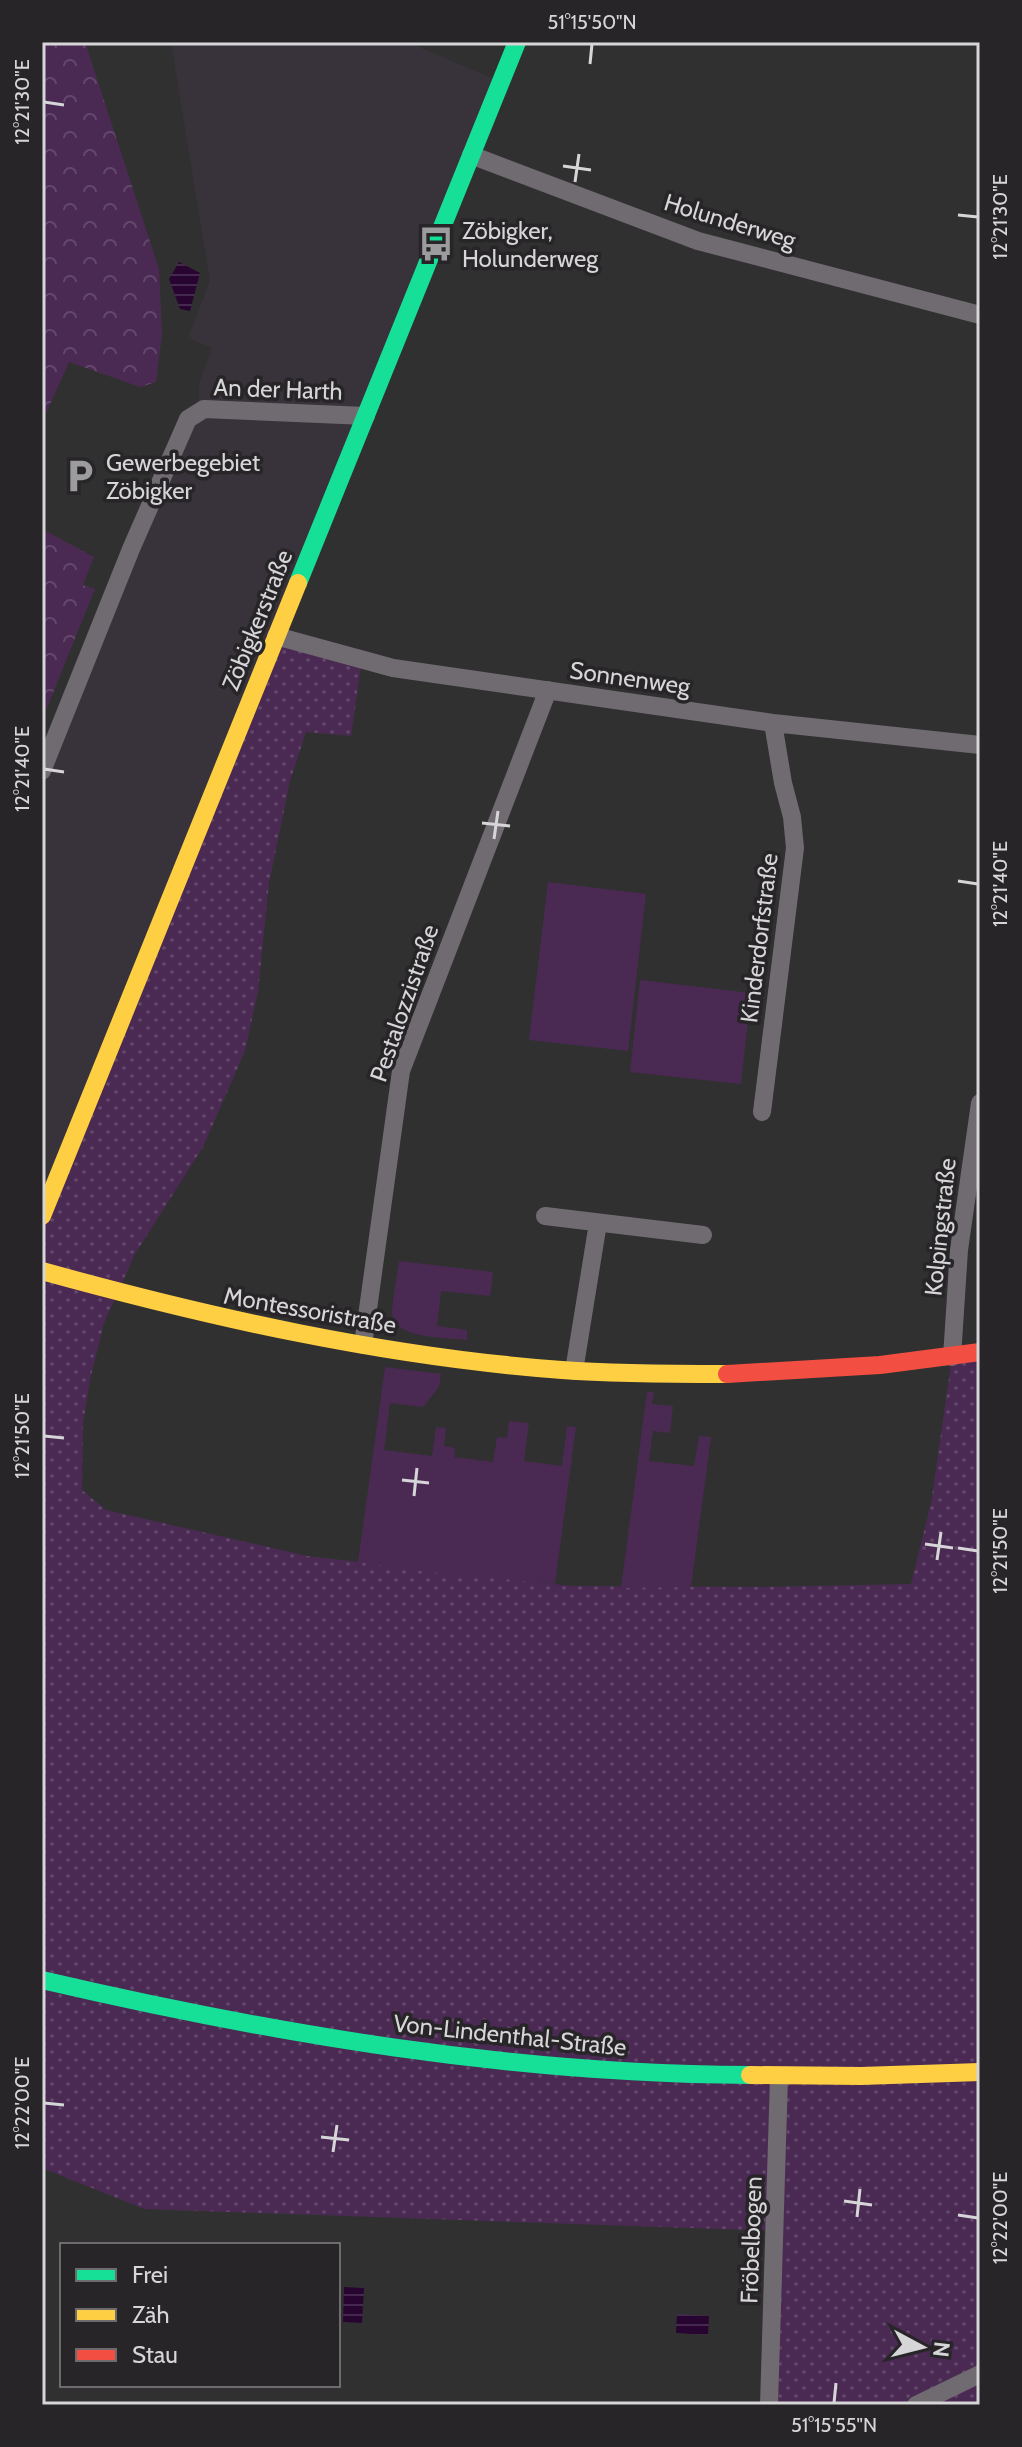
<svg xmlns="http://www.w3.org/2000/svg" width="1022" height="2447" viewBox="0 0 1022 2447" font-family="Cabin,sans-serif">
  <defs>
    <pattern id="grass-dots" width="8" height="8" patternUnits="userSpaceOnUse" patternTransform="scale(2)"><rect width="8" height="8" fill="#4a2a53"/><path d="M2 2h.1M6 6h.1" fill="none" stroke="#63486b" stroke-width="1.8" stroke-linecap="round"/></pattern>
    <pattern id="forest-crowns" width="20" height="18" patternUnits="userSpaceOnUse" patternTransform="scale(2)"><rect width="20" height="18" fill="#4a2a53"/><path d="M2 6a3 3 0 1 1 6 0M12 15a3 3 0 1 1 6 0" fill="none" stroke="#63486b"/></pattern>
    <pattern id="water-rules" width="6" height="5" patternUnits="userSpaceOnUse" patternTransform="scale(2)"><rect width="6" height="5" fill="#280531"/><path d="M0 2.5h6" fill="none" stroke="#46294e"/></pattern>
  </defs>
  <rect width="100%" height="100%" fill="#303030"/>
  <!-- built -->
  <path fill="#38333a" d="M171 42H407L501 82 42 1216V771L199 411V383L212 348 188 338 210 281Z"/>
  <!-- grass -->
  <path fill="url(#grass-dots)" d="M276 636 362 659 351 736 306 732 290 781 269 883 258 992 245 1051 203 1147 135 1254 104 1323 90 1380 83 1424 82 1490 106 1510 307 1556 571 1586 761 1587 911 1584 931 1503 952 1357 980 1352V2405H769L775 2231 144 2209 42 2168V1216Z"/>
  <!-- forest -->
  <path fill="url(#forest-crowns)" d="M42 42H85L159 269 162 334 156 382 140 387 69 362 42 422Z
    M42 529 94 557 83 585 95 589 42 720Z"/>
  <!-- garden -->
  <path fill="#4a2a53" d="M548 882 646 894 628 1051 529 1040Z
    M640 980 751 993 741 1084 630 1072Z
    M399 1261 493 1272 490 1296 441 1291 437 1326 467 1330V1340C445 1337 392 1340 392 1311 393 1295 397 1277 399 1261Z
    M385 1367 441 1374 439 1387 423 1407 390 1403 384 1450 432 1456 436 1427 446 1428 444 1446 455 1448 454 1457 493 1462 497 1437 507 1438 509 1421 529 1423 524 1461 562 1466 567 1426 576 1427 555 1584 427 1572 358 1562Z
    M647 1392H654L652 1404 673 1406 670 1433 653 1431 649 1461 694 1466 699 1436 711 1437 691 1587 621 1588Z"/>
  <!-- water -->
  <path fill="url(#water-rules)" d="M179 262 200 273 190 311 180 309 169 279Z
    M344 2287 364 2288 362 2323 343 2322Z
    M677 2314 709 2316 708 2335 676 2333Z"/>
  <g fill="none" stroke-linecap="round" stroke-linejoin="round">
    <!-- street -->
    <path stroke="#706b71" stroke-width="18" d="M471 155 698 241 980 315
      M276 636 393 668 773 723 980 745
      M42 771 131 549 188 419 204 409 366 416
      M762 1112 795 848 792 817 783 783 773 723
      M545 1216 703 1235
      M363 1345 401 1071 548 690
      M952 1357 959 1250 980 1103
      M574 1371 598 1223
      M769 2405 779 2077
      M916 2405 980 2374"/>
    <!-- fast -->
    <path stroke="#16e098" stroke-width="18" d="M298 583 517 42
      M42 1980C274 2034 511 2074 750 2075"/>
    <!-- slow -->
    <path stroke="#ffcf43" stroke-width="18" d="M42 1216 298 583
      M42 1271C212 1318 386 1357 562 1370 617 1374 672 1374 727 1374
      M750 2075 861 2076 980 2072"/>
    <!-- jam -->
    <path stroke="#f24e42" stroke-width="18" d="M727 1374 880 1365 980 1352"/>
  </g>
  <!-- ticks -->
  <path fill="none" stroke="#d6d5d7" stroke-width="3" d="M590 64 592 44M44 102 64 105M563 166 591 170M575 182 579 154M958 215 978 217M44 769 64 772M482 823 510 826M494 839 498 811M958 881 978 884M44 1436 64 1438M402 1480 429 1483M414 1496 417 1468M925 1544 953 1548M958 1548 978 1551M937 1560 941 1532M44 2103 64 2105M321 2137 349 2140M333 2152 337 2125M844 2201 872 2205M958 2215 978 2218M857 2217 860 2189M834 2403 836 2383"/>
  <!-- icons -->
  <defs>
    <g id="bus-bare" transform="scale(2.76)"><path d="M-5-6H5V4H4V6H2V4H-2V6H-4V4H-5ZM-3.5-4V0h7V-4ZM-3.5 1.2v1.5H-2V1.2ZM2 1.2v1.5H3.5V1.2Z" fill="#9c9b9d" stroke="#272527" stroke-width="2.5" paint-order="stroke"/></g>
    <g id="parking-bare" transform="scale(2.76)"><path d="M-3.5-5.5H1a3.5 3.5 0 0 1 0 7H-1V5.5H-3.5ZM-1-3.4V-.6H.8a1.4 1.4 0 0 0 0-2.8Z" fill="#9c9b9d" stroke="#272527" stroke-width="2.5" paint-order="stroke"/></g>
  </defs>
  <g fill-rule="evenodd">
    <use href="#bus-bare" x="436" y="244"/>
    <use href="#parking-bare" x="80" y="476"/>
  </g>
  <g text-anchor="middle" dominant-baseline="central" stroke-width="7" stroke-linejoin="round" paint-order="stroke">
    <!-- street labels -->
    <g font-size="24" fill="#d6d5d7" stroke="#272527">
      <text transform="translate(730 221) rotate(17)">Holunderweg</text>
      <text transform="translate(278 389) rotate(2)">An der Harth</text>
      <text transform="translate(257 620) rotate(-68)">Zöbigkerstraße</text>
      <text transform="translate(630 678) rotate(8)">Sonnenweg</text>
      <text transform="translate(759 938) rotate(-83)">Kinderdorfstraße</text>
      <text transform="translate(404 1003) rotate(-71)">Pestalozzistraße</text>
      <text transform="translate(940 1227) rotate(-84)">Kolpingstraße</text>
      <text transform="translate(310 1310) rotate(10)">Montessoristraße</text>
      <text transform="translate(510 2035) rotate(6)">Von-Lindenthal-Straße</text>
      <text transform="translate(751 2240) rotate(-88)">Fröbelbogen</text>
    </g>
    <!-- poi labels -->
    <g font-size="24" fill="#d6d5d7" stroke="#272527" text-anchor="start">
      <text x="462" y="230">Zöbigker,<tspan x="462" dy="28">Holunderweg</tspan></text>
      <text x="106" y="462">Gewerbegebiet<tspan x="106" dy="28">Zöbigker</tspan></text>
    </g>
  </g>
  <!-- border -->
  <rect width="1022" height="2447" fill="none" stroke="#272527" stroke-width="88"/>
  <!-- legend -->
  <rect x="60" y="2243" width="280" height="144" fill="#272527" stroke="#6d6b6d" stroke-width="2"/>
  <rect x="76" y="2269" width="40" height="12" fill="#16e098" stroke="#6d6b6d" stroke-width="2"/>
  <text x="132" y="2283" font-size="24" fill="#d6d5d7">Frei</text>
  <rect x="76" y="2309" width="40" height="12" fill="#ffcf43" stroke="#6d6b6d" stroke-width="2"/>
  <text x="132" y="2323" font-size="24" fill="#d6d5d7">Zäh</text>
  <rect x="76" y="2349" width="40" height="12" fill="#f24e42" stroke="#6d6b6d" stroke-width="2"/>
  <text x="132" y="2363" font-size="24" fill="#d6d5d7">Stau</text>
  <!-- north arrow -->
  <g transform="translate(922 2347) rotate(97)" stroke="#272527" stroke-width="6" paint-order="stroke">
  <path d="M0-6L14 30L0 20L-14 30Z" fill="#d6d5d7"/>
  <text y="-12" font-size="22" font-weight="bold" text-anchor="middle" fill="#d6d5d7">N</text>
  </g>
  <rect x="44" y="44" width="934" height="2359" fill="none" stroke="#d6d5d7" stroke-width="3"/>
  <g font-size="20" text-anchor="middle" fill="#d6d5d7">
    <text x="592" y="29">51°15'50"N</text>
    <text transform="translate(22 102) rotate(-90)" y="7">12°21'30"E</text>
    <text transform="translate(1000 217) rotate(-90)" y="7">12°21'30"E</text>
    <text transform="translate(22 769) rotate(-90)" y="7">12°21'40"E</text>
    <text transform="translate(1000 884) rotate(-90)" y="7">12°21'40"E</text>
    <text transform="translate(22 1436) rotate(-90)" y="7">12°21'50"E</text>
    <text transform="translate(1000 1551) rotate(-90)" y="7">12°21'50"E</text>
    <text transform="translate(22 2103) rotate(-90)" y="7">12°22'00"E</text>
    <text transform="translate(1000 2218) rotate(-90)" y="7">12°22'00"E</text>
    <text x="834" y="2432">51°15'55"N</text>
  </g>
</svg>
